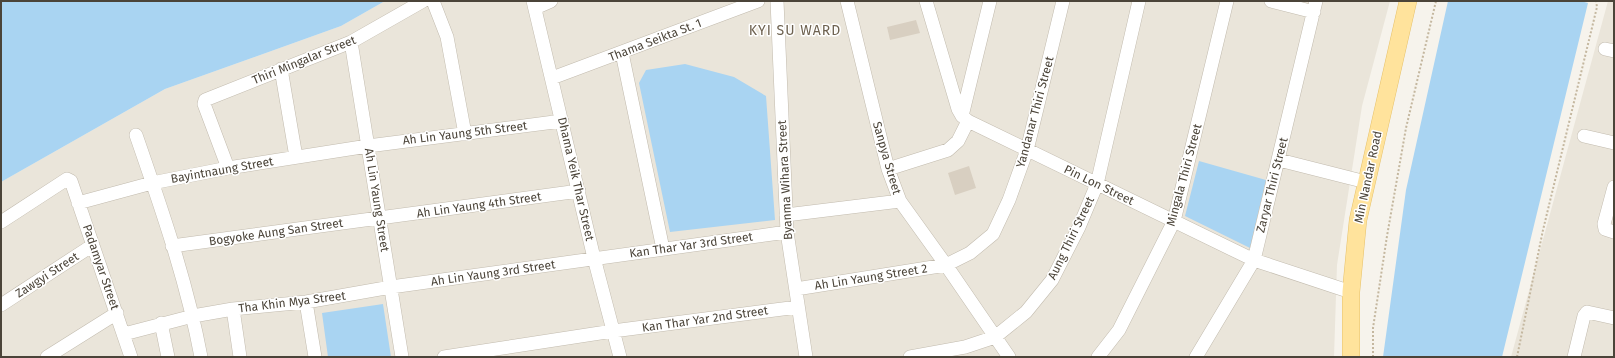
<svg xmlns="http://www.w3.org/2000/svg" width="1615" height="358" viewBox="0 0 1615 358" font-family="'Fira Sans',sans-serif">
  <rect width="100%" height="100%" fill="#f6f3ec"/>
  <!-- residential -->
  <path fill="#eae5da" d="M385 1H1390L1362 106 1337 265 1334 357H1V182L165 89 341 26Z
    M1608 1H1614V357H1511Z"/>
  <!-- water -->
  <path fill="#a9d4f2" d="M1 1H385L341 26 165 89 1 182Z
    M1448 1H1581L1588 3 1502 357H1383L1406 190Z
    M685 64 734 77 766 96 775 220 670 232 639 83 646 70Z
    M1199 161 1266 180 1250 248 1185 216Z
    M383 304 391 357H328L322 313Z"/>
  <!-- building -->
  <path fill="#d8cfc1" d="M916 20 920 33 890 40 887 27Z
    M969 166 976 188 955 195 948 173Z"/>
  <g fill="none" stroke-linecap="round" stroke-linejoin="round">
    <!-- minor casing -->
    <g stroke="#c2bbae" stroke-width="14">
      <path id="minor" d="M433 1 447 37 465 134
        M533 1 594 258 620 357
        M777 1 787 232 806 357
        M847 1 888 169 900 201 946 265 1009 357
        M926 1 958 109 962 116 968 121 1254 260 1351 292
        M1271 1 1314 12
        M535 8 551 1
        M351 42 402 357
        M1605 49 1614 51
        M622 53 663 249
        M281 69 296 157
        M552 78 758 1
        M962 116 990 1
        M136 135C161 207 187 282 201 357
        M1584 136 1614 143
        M1279 160 1366 182
        M228 168 204 104 205 100 351 42 423 1
        M888 169 948 150 958 141 968 121
        M1614 187 1604 224 1605 229 1614 232
        M78 203 152 183 228 168 368 146 562 121
        M786 215 900 201
        M1 222 67 179 71 181 131 357
        M172 246 579 191
        M796 289 946 265 970 253 993 234 1009 200 1027 150 1063 1
        M306 302 315 357
        M1 305 93 245
        M233 309 240 357
        M161 323 168 357
        M124 334 193 316 233 309 306 302 391 287 787 232
        M47 357 117 313
        M444 357 613 331 798 307
        M910 357 965 347 995 337 1026 312 1052 280 1079 227 1097 184 1139 1
        M1098 357 1119 330 1174 221 1227 1
        M1196 357 1254 260 1316 1
        M1574 357 1584 316 1587 312 1614 318"/>
    </g>
    <!-- major casing -->
    <g stroke="#e6c16a" stroke-width="18">
      <path id="major" d="M1351 357V292L1358 220 1408 1"/>
    </g>
    <!-- path -->
    <path stroke="#c4b79f" stroke-width="2" stroke-dasharray="2 2" stroke-linecap="butt" d="M1373 357V328L1387 236 1406 128 1436 1
      M1517 357 1543 230 1597 7 1596 1"/>
    <!-- minor -->
    <use href="#minor" stroke="#fff" stroke-width="13"/>
    <!-- major -->
    <use href="#major" stroke="#ffe39c" stroke-width="17"/>
  </g>
  <g text-anchor="middle" dominant-baseline="central" stroke-width="3" stroke-linejoin="round" paint-order="stroke">
    <!-- street labels -->
    <g font-size="12" fill="#4b4439" stroke="#fff">
      <text transform="translate(655 40) rotate(-21)">Thama Seikta St. 1</text>
      <text transform="translate(304 60) rotate(-22)">Thiri Mingalar Street</text>
      <text transform="translate(1035 112) rotate(-75)">Yandanar Thiri Street</text>
      <text transform="translate(465 133) rotate(-7)">Ah Lin Yaung 5th Street</text>
      <text transform="translate(887 158) rotate(74)">Sanpya Street</text>
      <text transform="translate(222 170) rotate(-10)">Bayintnaung Street</text>
      <text transform="translate(1184 175) rotate(-75)">Mingala Thiri Street</text>
      <text transform="translate(1368 177) rotate(-78)">Min Nandar Road</text>
      <text transform="translate(576 179) rotate(77)">Dhama Yeik Thar Street</text>
      <text transform="translate(785 180) rotate(-93)">Byanma Wihara Street</text>
      <text transform="translate(1099 185) rotate(26)">Pin Lon Street</text>
      <text transform="translate(1272 185) rotate(-76)">Zaryar Thiri Street</text>
      <text transform="translate(377 200) rotate(81)">Ah Lin Yaung Street</text>
      <text transform="translate(479 205) rotate(-8)">Ah Lin Yaung 4th Street</text>
      <text transform="translate(276 232) rotate(-8)">Bogyoke Aung San Street</text>
      <text transform="translate(1071 238) rotate(-64)">Aung Thiri Street</text>
      <text transform="translate(691 245) rotate(-8)">Kan Thar Yar 3rd Street</text>
      <text transform="translate(101 267) rotate(71)">Padamyar Street</text>
      <text transform="translate(493 273) rotate(-8)">Ah Lin Yaung 3rd Street</text>
      <text transform="translate(47 275) rotate(-33)">Zawgyi Street</text>
      <text transform="translate(871 277) rotate(-9)">Ah Lin Yaung Street 2</text>
      <text transform="translate(292 302) rotate(-7)">Tha Khin Mya Street</text>
      <text transform="translate(705 319) rotate(-8)">Kan Thar Yar 2nd Street</text>
    </g>
    <!-- quarter labels -->
    <g font-size="14" letter-spacing="1" fill="#6e6250" stroke="#fff">
      <text x="795" y="30">KYI SU WARD</text>
    </g>
  </g>
  <!-- border -->
  <rect width="1615" height="358" fill="none" stroke="#4b4439" stroke-width="4"/>
</svg>
